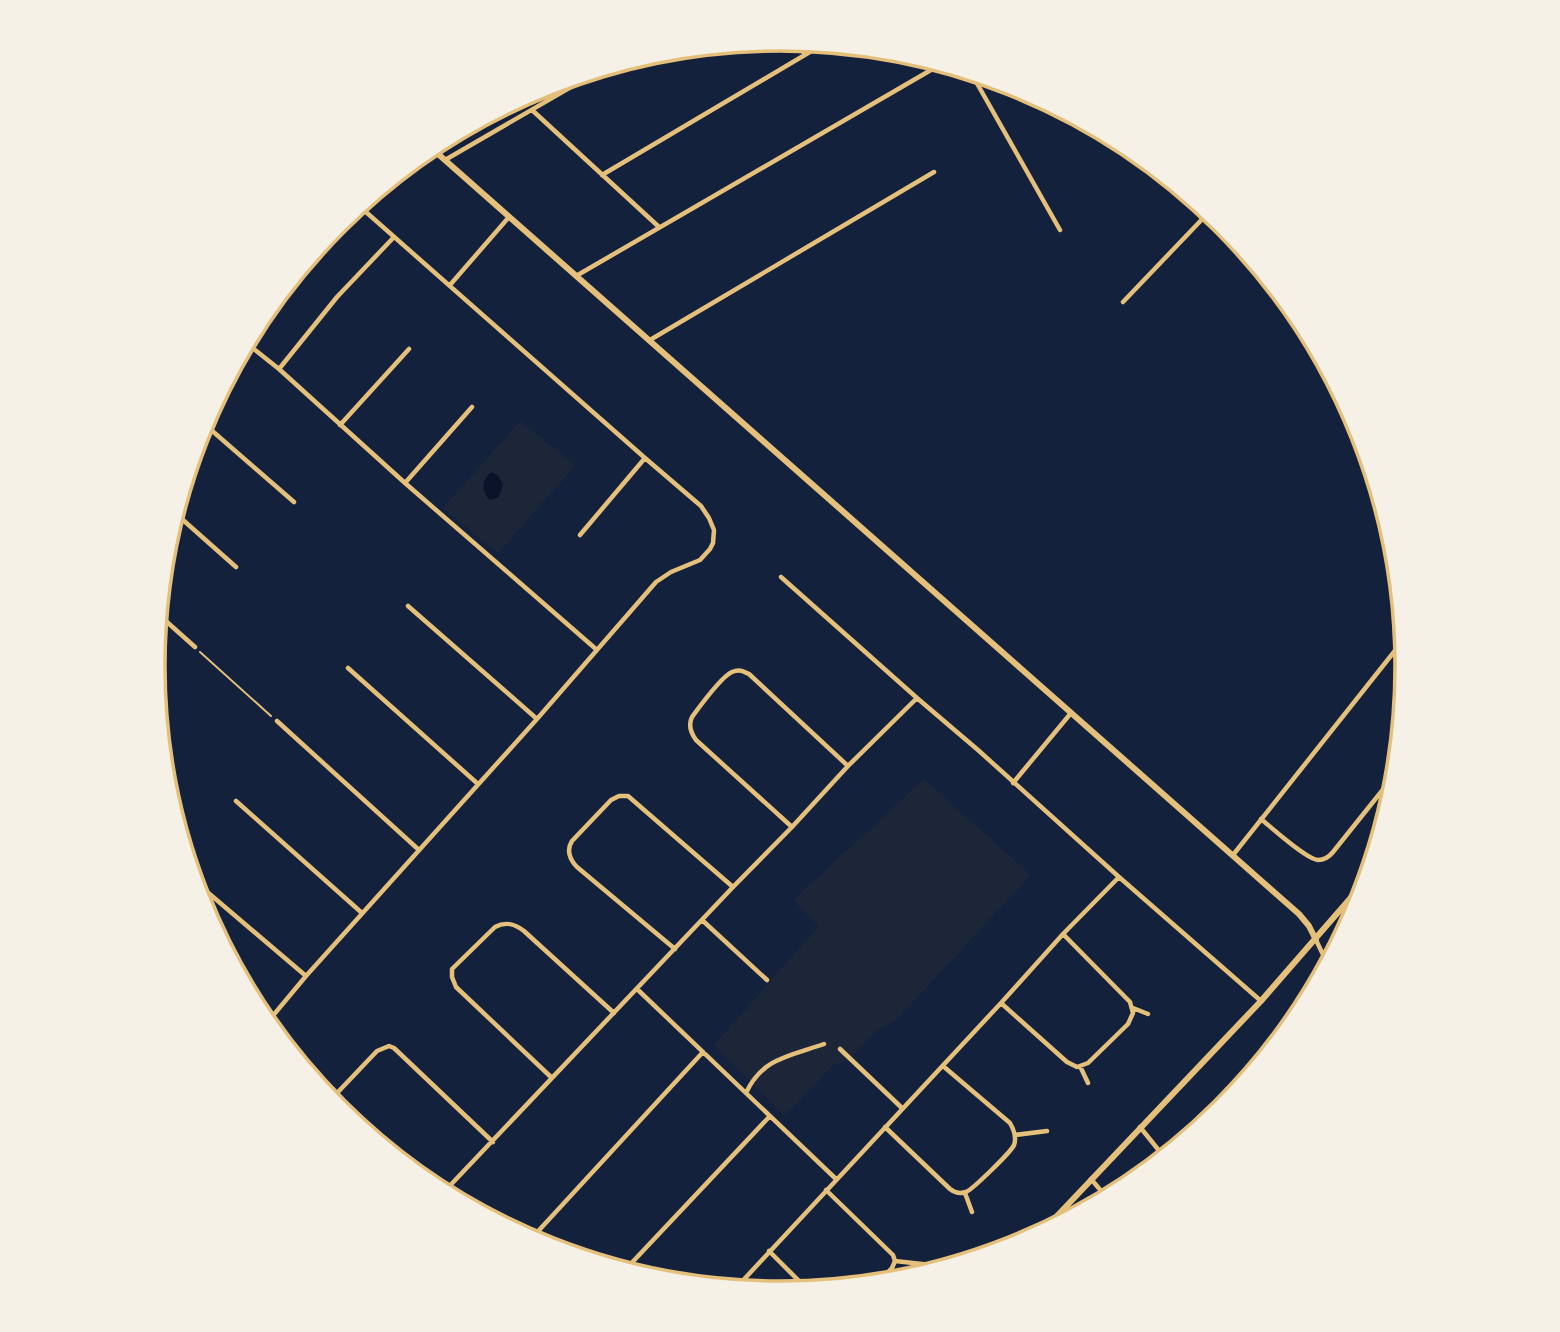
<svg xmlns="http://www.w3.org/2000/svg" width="1560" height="1332" viewBox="0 0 1560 1332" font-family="Figtree,sans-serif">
  <rect width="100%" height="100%" fill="#14213d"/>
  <!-- green -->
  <path fill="#1d2539" d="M520 421 576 465 498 553 443 508Z
    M924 779 1031 875 897 1019 879 1029 846 1062 834 1064 785 1116 714 1045 819 926 793 900Z"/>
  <!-- water -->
  <path fill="#0b132b" d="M491 472 498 475 503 485 499 497 491 500 488 499C482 488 481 482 491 472Z"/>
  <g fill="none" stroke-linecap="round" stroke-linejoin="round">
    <!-- path -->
    <path stroke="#e5c07b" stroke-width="2" d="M200 652 271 716"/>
    <!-- minor -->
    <path stroke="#e5c07b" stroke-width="4.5" d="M795 40 805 55
      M970 71 1060 230
      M532 110 659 227
      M445 160 609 65
      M602 175 825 43
      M576 276 943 63
      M450 285 509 217
      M1123 302 1210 211
      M650 340 934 172
      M245 342 279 369 405 483 597 650
      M279 369 337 297 394 237
      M202 422 294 502
      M340 425 409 349
      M405 483 472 407
      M174 512 236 567
      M580 535 645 458
      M781 577 917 698 978 750 1119 877 1261 1001
      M408 606 537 719
      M158 614 195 647
      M348 668 478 784
      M277 721 419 850
      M1013 783 1071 713
      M236 801 362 913
      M1261 819C1272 828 1306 859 1318 860 1325 860 1329 857 1333 852L1397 772
      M792 827 696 740C691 733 688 725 692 717 700 706 721 677 732 672 739 669 743 671 749 674L848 766
      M1233 855 1405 638
      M192 879 306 976
      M702 920 767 980
      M1316 940 1328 965
      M675 949 577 867C570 860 566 850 572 841L611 800 619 796H628L733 887
      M637 989 836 1179
      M1001 1003 1067 1062 1077 1067 1088 1063 1128 1024 1133 1013 1130 1002 1063 934
      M1133 1008 1148 1014
      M266 1024 306 976 537 719 656 582 671 572 700 560 710 549 713 543 714 530 709 518 701 506 645 458 358 205
      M840 1049 902 1108
      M1080 1066 1088 1083
      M552 1078 456 987 452 977V969L495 927C506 921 515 924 524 931L614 1013
      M746 1093C762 1058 790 1056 824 1044
      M338 1111 334 1099 338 1092 377 1051 389 1046 394 1048 493 1142
      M885 1127 950 1189C955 1193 960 1194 966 1192 973 1189 1011 1152 1014 1145 1017 1137 1014 1130 1010 1123L943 1066
      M1140 1127 1165 1158
      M1015 1135 1047 1131
      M1091 1179 1108 1199
      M826 1190 893 1255 895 1261 892 1268 877 1284
      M965 1193 972 1212
      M442 1194 733 887 792 827 848 766 917 698
      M530 1240 703 1052
      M769 1251 809 1291
      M895 1261 931 1265
      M624 1271 770 1116
      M735 1289 1001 1003 1063 934 1119 877"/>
    <!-- tertiary -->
    <path stroke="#e5c07b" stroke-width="6" d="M429 146 1299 914 1309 926 1316 940
      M1038 1236 1261 1001 1368 878"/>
  </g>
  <!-- crop -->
  <path d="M0 0H1560V1332H0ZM165 666a615 615 0 1 1 1230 0a615 615 0 1 1-1230 0Z" fill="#f6f1e7" fill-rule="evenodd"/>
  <path fill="none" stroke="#e5c07b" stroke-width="3.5" d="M165 666a615 615 0 1 1 1230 0a615 615 0 1 1-1230 0Z"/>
</svg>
